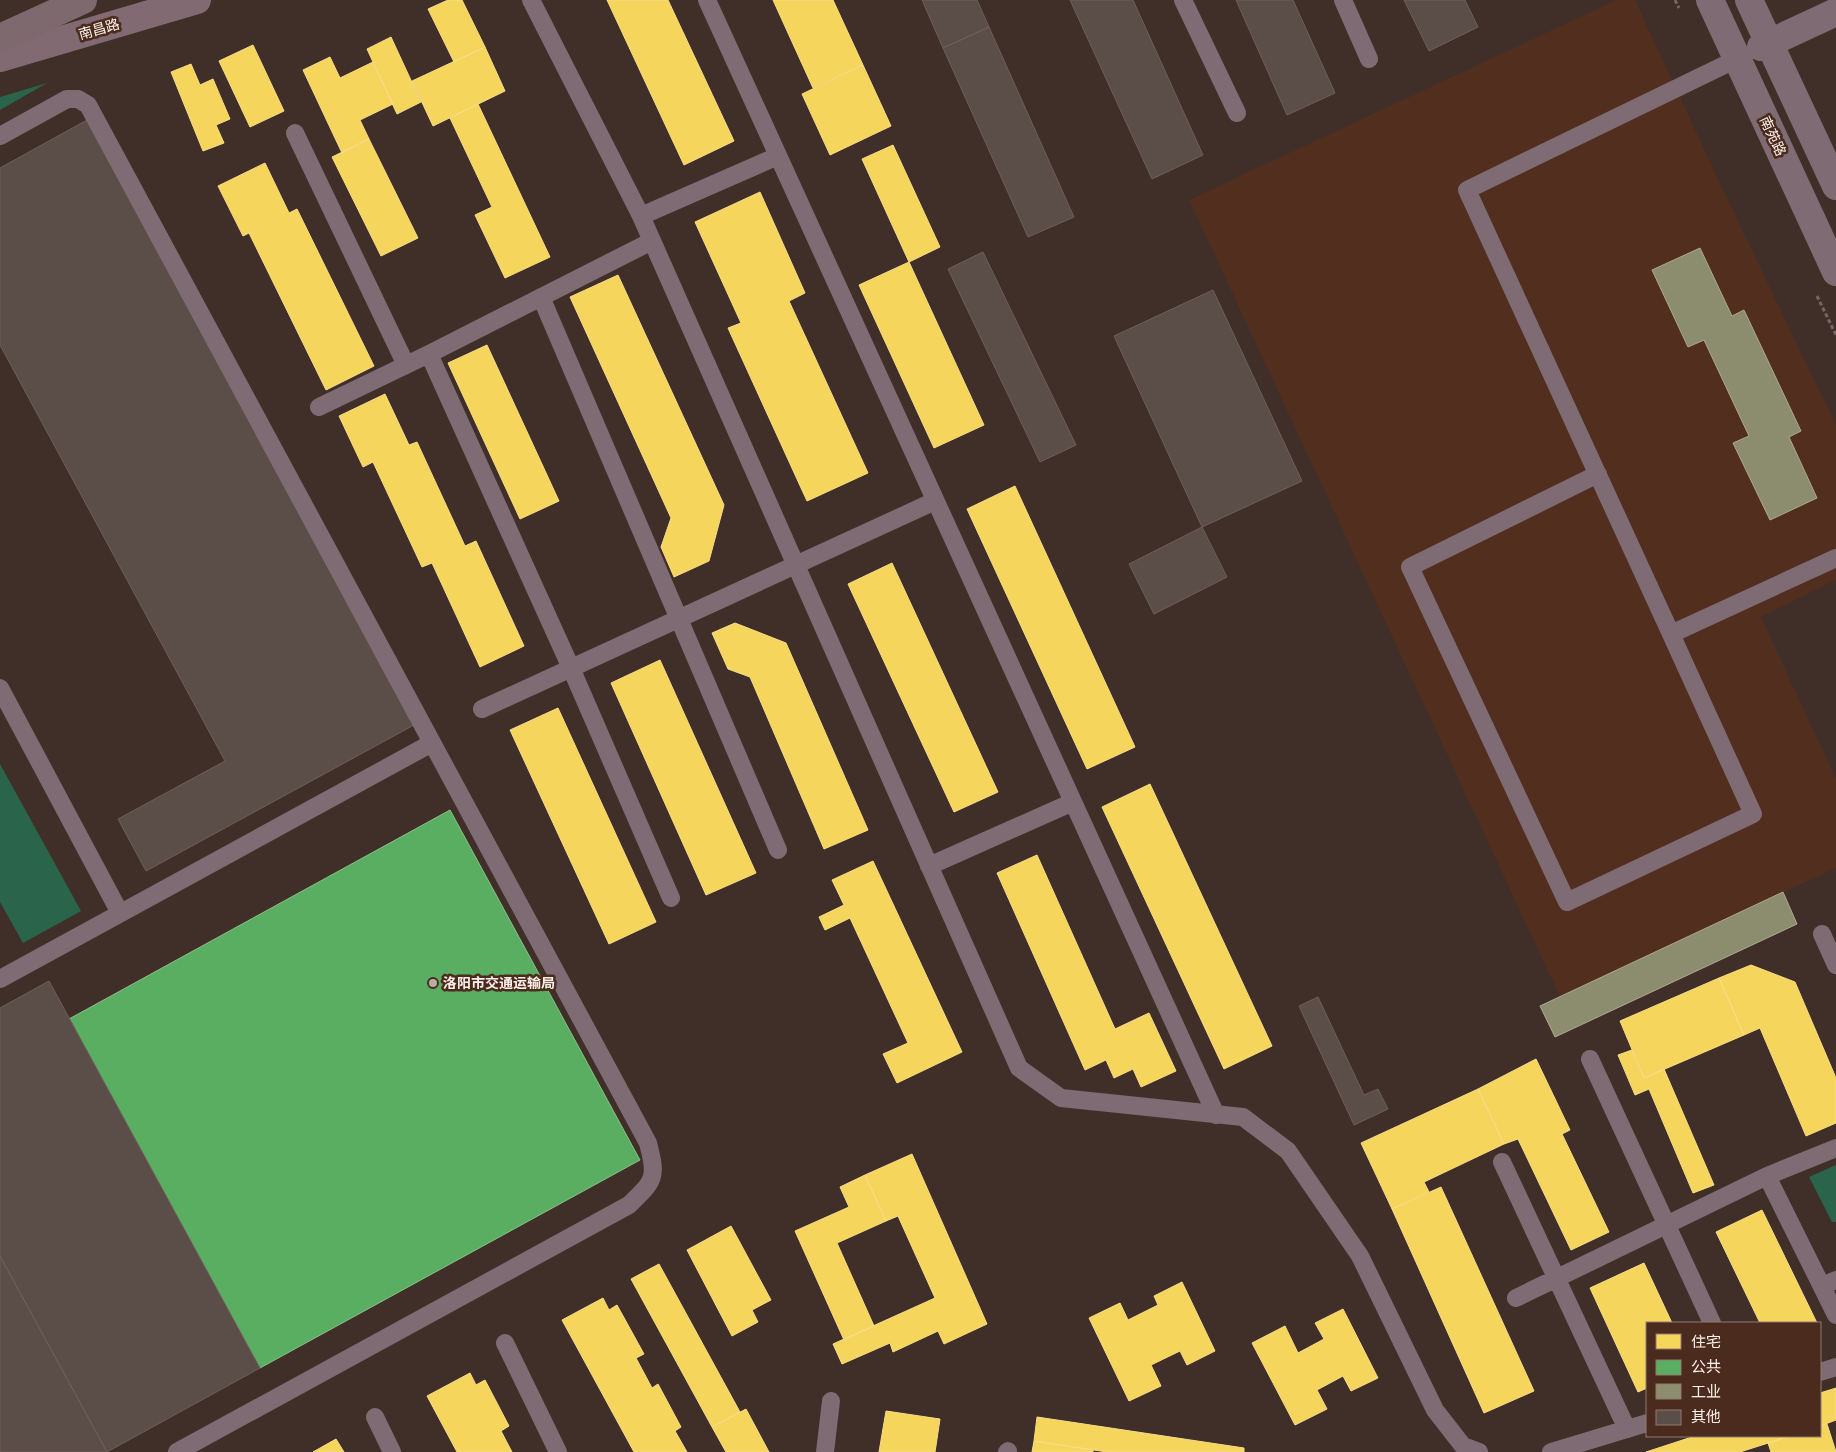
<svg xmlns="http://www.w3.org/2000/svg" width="1836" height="1452" viewBox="0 0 1836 1452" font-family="'Archivo Narrow','Noto Sans SC',sans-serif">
  <rect width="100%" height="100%" fill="#402f28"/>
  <!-- built -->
  <path fill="#512e1e" d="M1616 0H1635L1723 190 1836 425V580L1761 617 1836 779V868L1560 997 1189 200Z"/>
  <!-- green -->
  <path fill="#2a644b" d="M47 83 0 110V97Z
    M0 764 81 911 23 943 0 902Z
    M1836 1165V1222H1832L1809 1177Z"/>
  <!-- homes -->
  <path fill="#f6d55c" stroke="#f8dd87" d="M448 0H462L485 47 454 62 428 9Z
    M607 0H668L734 141 684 165Z
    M773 0H833L863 65 813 88Z
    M391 37 421 102 397 114 367 49Z
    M253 45 284 111 250 127 219 61Z
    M485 47 505 91 433 126 412 81Z
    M330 57 340 78 373 62 393 104 360 120 369 139 342 153 303 70Z
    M191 64 200 85 213 79 230 119 216 125 224 143 203 151 171 72Z
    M863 65 891 126 830 155 802 94Z
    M478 104 550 257 505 278 475 215 492 207 450 118Z
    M369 139 418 238 381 256 332 157Z
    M893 145 940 247 909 262 862 159Z
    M265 163 289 213 297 209 374 366 326 390 249 233 243 236 218 186Z
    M760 192 805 293 789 301 868 473 807 501 728 328 741 323 695 222Z
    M909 262 984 425 934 448 859 285Z
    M618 275 724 505 709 561 674 577 661 547 671 518 570 297Z
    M487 345 559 501 520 519 448 363Z
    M385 394 409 445 417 442 465 546 476 541 524 646 480 667 432 563 422 567 373 462 363 467 339 416Z
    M1015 486 1135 747 1087 769 967 509Z
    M892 563 998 792 954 812 848 584Z
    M735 623 786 643 868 830 824 849 750 677 728 669 712 633Z
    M660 660 756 873 706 895 611 683Z
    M558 708 656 922 609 944 510 730Z
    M1150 784 1272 1046 1224 1069 1102 807Z
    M1037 855 1115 1029 1149 1013 1176 1071 1141 1087 1133 1069 1114 1078 1106 1060 1085 1070 997 873Z
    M873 861 962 1052 897 1083 883 1054 908 1043 850 918 825 930 819 917 844 905 832 880Z
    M1751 965 1795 982 1836 1078V1123L1806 1136 1760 1028 1744 1035 1719 978Z
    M1719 978 1744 1035 1644 1078 1620 1021Z
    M1632 1050 1644 1078 1664 1069 1714 1185 1693 1193 1649 1089 1635 1095 1618 1055Z
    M1536 1059 1570 1130 1562 1134 1609 1232 1571 1250 1518 1139 1504 1144 1478 1089Z
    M1478 1089 1504 1144 1424 1182 1429 1192 1392 1209 1361 1143Z
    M912 1154 987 1324 944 1344 938 1331 893 1352 890 1343 842 1364 833 1344 935 1298 898 1216 886 1221 865 1175Z
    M865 1175 886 1221 837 1243 874 1326 844 1340 795 1231 849 1207 840 1187Z
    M1441 1187 1534 1391 1484 1413 1392 1209Z
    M1762 1210 1817 1323H1760L1716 1232Z
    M731 1226 771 1300 752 1310 758 1322 732 1336 687 1250Z
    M1644 1263 1672 1323H1647V1388L1638 1392 1590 1288Z
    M659 1264 740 1412 712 1427 631 1279Z
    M1182 1282 1215 1351 1187 1365 1180 1351 1151 1365 1161 1386 1129 1401 1089 1318 1120 1303 1128 1320 1158 1305 1154 1296Z
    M603 1298 609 1310 617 1305 644 1354 636 1358 652 1388 658 1384 681 1427 675 1431 687 1452H634L562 1320Z
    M1343 1309 1378 1378 1351 1391 1343 1376 1317 1390 1327 1409 1295 1425 1252 1343 1285 1326 1298 1353 1324 1339 1315 1323Z
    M470 1373 476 1385 485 1380 509 1426 501 1431 512 1452H457L427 1396Z
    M1836 1388V1420L1820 1426V1393Z
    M746 1409 769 1452H726L712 1427Z
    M886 1411 940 1419 935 1452H879Z
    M1037 1417 1244 1448V1452H1107L1034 1441Z
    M1827 1424 1836 1452H1771L1768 1443 1790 1436H1820V1426Z
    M1695 1436H1790L1740 1452H1646Z
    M336 1439 344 1452H313Z
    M1034 1441 1093 1450V1452H1032Z"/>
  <!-- public -->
  <path fill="#5aae61" stroke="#8bc28a" d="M450 810 640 1160 260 1368 69 1019Z"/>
  <!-- industry -->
  <path fill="#8c8c6e" stroke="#aeaa93" d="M1700 248 1732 316 1744 310 1801 431 1789 437 1817 498 1770 520 1733 443 1749 436 1704 340 1688 347 1652 270Z
    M1783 892 1797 924 1555 1037 1540 1006Z"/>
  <!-- building -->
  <path fill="#5b4d47" stroke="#6e5f5a" d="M922 0H977L989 27 943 48Z
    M1070 0H1133L1203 155 1152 179Z
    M1236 0H1293L1335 93 1287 115Z
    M1404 0H1465L1478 27 1429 51Z
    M989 27 1074 217 1028 237 943 48Z
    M87 120 414 725 146 871 118 819 225 761 0 345V168Z
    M983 252 1076 445 1040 462 948 269Z
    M1213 290 1302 481 1202 527 1114 336Z
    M1202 527 1227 577 1154 614 1129 564Z
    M49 981 260 1368 107 1452 0 1256V1008Z
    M1318 997 1364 1095 1378 1089 1388 1109 1354 1125 1299 1006Z
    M0 1256 107 1452H0Z"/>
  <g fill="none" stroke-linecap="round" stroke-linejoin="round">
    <!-- path -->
    <path stroke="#756567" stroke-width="3" stroke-dasharray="4 2.5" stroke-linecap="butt" d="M1675 0 1679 8
      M1817 296 1836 335"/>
    <!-- service -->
    <path stroke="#7f6b74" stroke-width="18" d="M531 0 641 216 1019 1068 1061 1098 1243 1117 1288 1151 1360 1256 1435 1410 1463 1446 1479 1452
      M707 0 1216 1115
      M1183 0 1237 113
      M1343 0 1369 59
      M1745 55 1467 190 1671 634 1836 558
      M295 133 406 365
      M0 136 67 99H78L88 105 648 1143C657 1178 655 1180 629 1205L177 1452
      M641 216 778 156
      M541 297 778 850
      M429 354 571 668 671 898
      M319 407 429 354 652 241
      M1598 474 1410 567 1567 902 1753 814 1671 634
      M0 688 120 913
      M482 709 935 501
      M929 866 1073 802
      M1822 934 1836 965
      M0 979 432 743
      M1590 1059 1712 1323
      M1502 1162 1627 1429
      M1767 1176 1836 1315
      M1822 1286 1836 1280
      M1516 1298 1767 1176 1836 1148
      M505 1343 558 1452
      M1820 1372 1836 1367
      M375 1417 392 1452
      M825 1452 831 1401
      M1007 1452 1008 1451
      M1551 1452 1647 1423"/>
    <!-- minor -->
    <path stroke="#7f6b74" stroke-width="28" d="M1761 47 1836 12"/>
    <!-- tertiary -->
    <path stroke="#7f6b74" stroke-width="28" d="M1710 0 1836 272
      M1749 0 1836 186"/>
    <!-- primary -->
    <path stroke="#816a71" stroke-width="28" d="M0 58 197 0"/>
    <!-- trunk -->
    <path stroke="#7e696e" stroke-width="28" d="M0 38 83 0"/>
  </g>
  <!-- markers -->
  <circle fill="#bbaca6" stroke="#4b2b1d" stroke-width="2" cx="433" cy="983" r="5"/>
  <g text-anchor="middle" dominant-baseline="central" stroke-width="5" stroke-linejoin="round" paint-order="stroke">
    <!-- street labels -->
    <g font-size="14" fill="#fdf0ea" stroke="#4b2b1d">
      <text transform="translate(99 29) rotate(-16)">南昌路</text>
      <text transform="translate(1773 136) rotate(65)">南苑路</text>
    </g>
    <!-- poi labels -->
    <g font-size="14" font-weight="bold" fill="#fdf0ea" stroke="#4b2b1d" text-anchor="start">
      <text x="443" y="983">洛阳市交通运输局</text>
    </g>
  </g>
  <!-- legend -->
  <rect x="1646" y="1322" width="175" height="115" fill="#4b2b1d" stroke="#927a6f"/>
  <rect x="1656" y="1334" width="25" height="15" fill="#f6d55c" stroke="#927a6f"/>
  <text x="1691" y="1347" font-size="15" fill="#fdf0ea">住宅</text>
  <rect x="1656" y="1360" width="25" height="15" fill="#5aae61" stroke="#927a6f"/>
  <text x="1691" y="1372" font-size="15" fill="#fdf0ea">公共</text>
  <rect x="1656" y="1384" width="25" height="15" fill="#8c8c6e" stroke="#927a6f"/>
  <text x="1691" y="1397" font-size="15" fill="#fdf0ea">工业</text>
  <rect x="1656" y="1410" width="25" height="15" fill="#5b4d47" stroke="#927a6f"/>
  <text x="1691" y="1422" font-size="15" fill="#fdf0ea">其他</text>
</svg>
